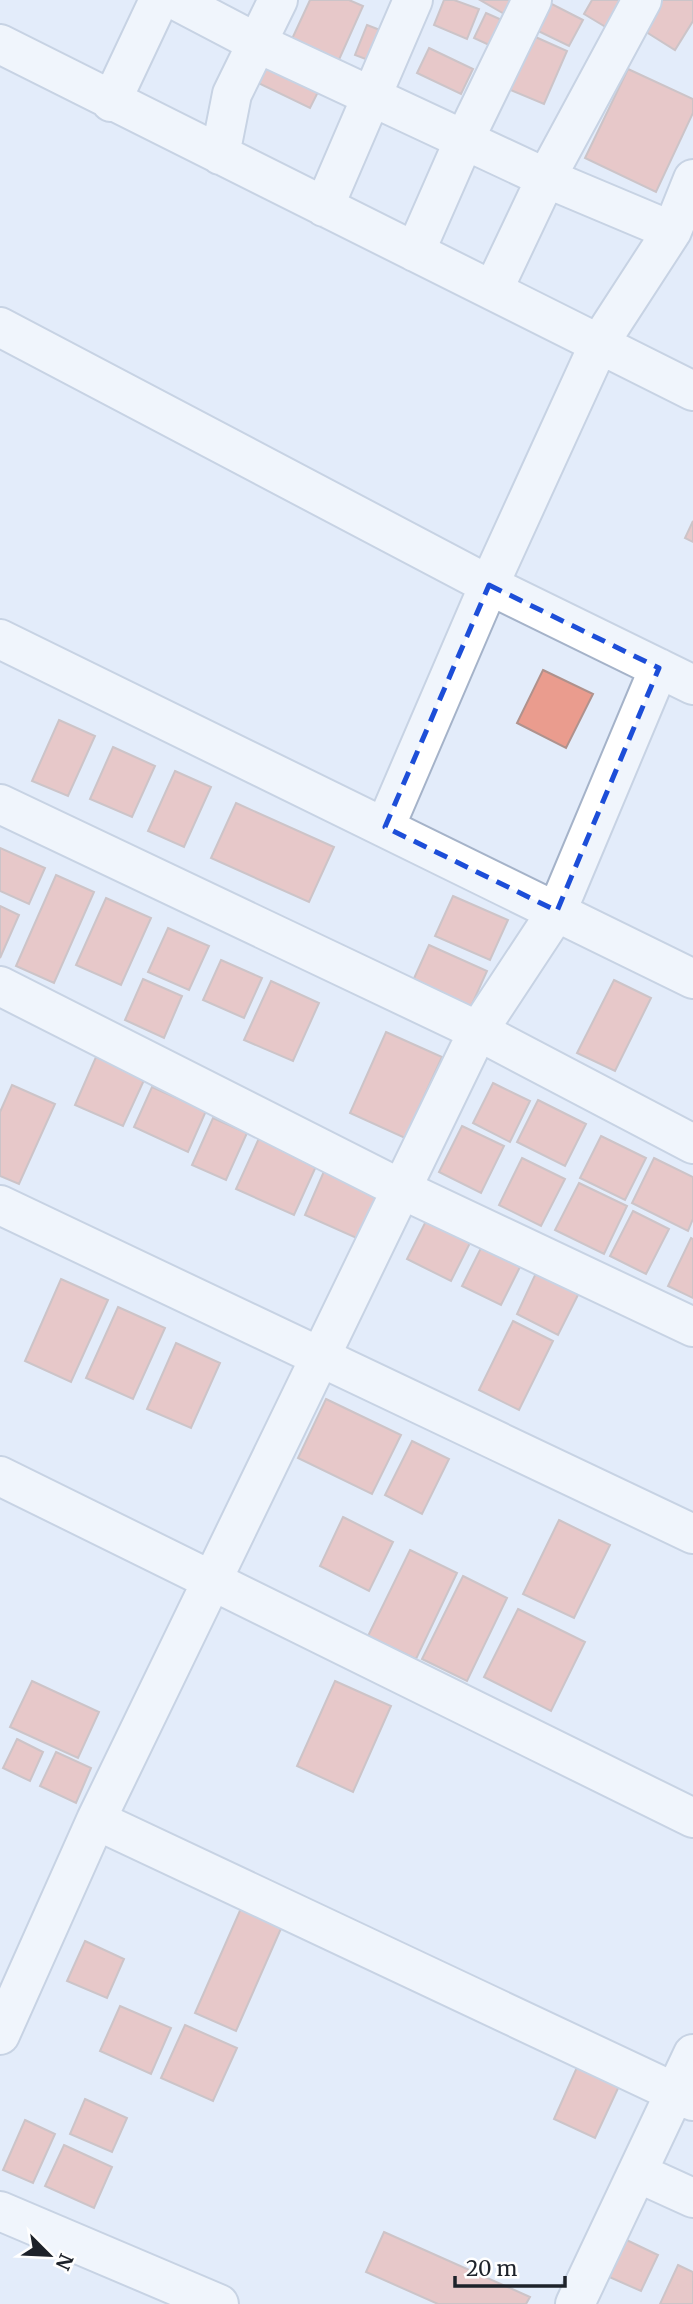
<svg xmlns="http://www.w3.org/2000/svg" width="693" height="2304" viewBox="0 0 693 2304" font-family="Merriweather,serif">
  <rect width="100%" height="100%" fill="#e3ecfa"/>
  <!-- building -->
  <path fill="#ea9c8e" stroke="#af928d" stroke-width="2" d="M310 0H349L363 6 338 62 291 41Z
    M444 0H454L479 9 467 39 434 25Z
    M480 0H515L506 15Z
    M544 0 583 20 569 46 530 27Z
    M592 0H623L614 32 584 14Z
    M662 0H693V21L675 50 643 30Z
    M486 13 513 25 502 51 474 38Z
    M367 25 388 33 376 63 355 55Z
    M531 35 567 51 544 104 508 89Z
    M429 48 473 69 461 94 417 73Z
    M259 61 319 90 310 108 250 79Z
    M628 69 693 99V113L656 192 585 158Z
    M693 521V542L685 538Z
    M543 670 593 694 566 748 517 723Z
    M59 720 95 736 68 796 32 781Z
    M113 747 155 766 132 817 90 799Z
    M175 771 211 787 184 847 148 831Z
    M236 803 334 847 309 902 211 858Z
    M0 848 45 868 29 904 0 891Z
    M56 875 94 892 54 983 16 966Z
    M453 896 508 920 490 960 435 936Z
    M106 898 151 918 121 985 76 965Z
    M0 906 19 915 0 958Z
    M168 928 209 946 189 990 148 972Z
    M429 945 487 971 469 1011 411 985Z
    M221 960 262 978 244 1018 203 1000Z
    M143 979 182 996 164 1038 125 1020Z
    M614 980 651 998 615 1071 577 1053Z
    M271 981 319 1003 293 1061 244 1040Z
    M386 1032 442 1057 405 1138 350 1113Z
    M96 1057 145 1078 123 1126 75 1105Z
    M493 1083 530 1101 510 1142 473 1123Z
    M12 1085 55 1104 19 1184 0 1176V1112Z
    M152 1087 206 1111 188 1152 134 1127Z
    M538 1100 586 1124 565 1166 517 1142Z
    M213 1118 247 1133 226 1180 192 1165Z
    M462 1126 504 1146 481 1193 439 1172Z
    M260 1136 318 1162 294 1215 236 1189Z
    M601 1136 646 1158 625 1200 580 1178Z
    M522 1158 565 1179 541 1226 499 1205Z
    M654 1158 693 1177V1219L688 1231 632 1203Z
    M325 1169 382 1195 361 1240 305 1215Z
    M579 1183 627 1206 604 1254 555 1230Z
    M633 1211 669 1229 646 1274 610 1256Z
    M427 1219 471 1241 451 1281 407 1259Z
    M691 1238 693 1239V1298L668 1286Z
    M482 1246 521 1265 501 1305 462 1286Z
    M536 1273 579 1293 558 1335 517 1314Z
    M61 1279 108 1300 71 1382 25 1361Z
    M118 1307 165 1328 133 1399 86 1378Z
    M513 1321 553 1341 519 1410 479 1390Z
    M176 1343 220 1363 191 1428 147 1409Z
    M326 1399 401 1435 372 1494 298 1458Z
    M412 1441 449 1459 422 1514 385 1495Z
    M343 1517 393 1542 369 1591 320 1566Z
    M559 1520 610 1545 574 1618 523 1594Z
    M410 1550 457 1573 416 1659 368 1636Z
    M463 1576 507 1598 467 1681 422 1659Z
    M518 1609 585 1642 551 1711 484 1677Z
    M32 1681 99 1712 78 1758 10 1727Z
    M335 1681 391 1706 353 1792 297 1766Z
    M17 1739 43 1752 30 1781 3 1768Z
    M56 1752 91 1768 76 1803 40 1786Z
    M242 1906 283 1924 236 2031 195 2013Z
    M85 1941 124 1959 107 1998 67 1981Z
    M120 2006 171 2028 151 2074 100 2051Z
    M185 2025 237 2048 213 2101 161 2078Z
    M578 2065 620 2084 595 2138 554 2119Z
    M85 2099 127 2118 112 2152 70 2134Z
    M25 2120 55 2134 33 2183 3 2170Z
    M64 2145 112 2167 94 2208 45 2186Z
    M384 2232 530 2297 526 2304H438L366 2272Z
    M616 2235 658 2255 641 2291 598 2272Z
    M678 2265 693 2272V2304H660Z"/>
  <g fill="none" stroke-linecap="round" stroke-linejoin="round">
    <!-- minor casing -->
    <g stroke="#a5b3c9" stroke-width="42">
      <path id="minor" d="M175 0 257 43 546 178 672 231
        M0 44 693 391
        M111 102 159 0
        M220 155 232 94 278 0
        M324 207 413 0
        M415 252 465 138 532 0
        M493 290 546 178 642 0
        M0 327 489 585 693 685
        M0 639 693 979
        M0 804 478 1031 693 1144
        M385 827 489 585 600 342 672 231 693 179
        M0 986 401 1189 693 1327
        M0 1205 693 1534
        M0 1476 693 1818
        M96 1820 693 2101
        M0 2035 96 1820 478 1031 557 911 659 668
        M638 2173 693 2198
        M0 2211 219 2304
        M575 2304 693 2054"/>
    </g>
    <!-- minor -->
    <use href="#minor" stroke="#fff" stroke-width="38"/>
  </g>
  <!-- marked area -->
  <path d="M0 0H693V2304H0ZM489 585 659 668 557 911 385 827Z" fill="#e3ecfa" fill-opacity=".55" fill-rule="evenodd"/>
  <path fill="none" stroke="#1d4ed8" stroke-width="5" stroke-dasharray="14 9" stroke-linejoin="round" d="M489 585 659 668 557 911 385 827Z"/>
  <!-- north arrow -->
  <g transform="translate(49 2255) rotate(114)" stroke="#ffffff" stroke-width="5" paint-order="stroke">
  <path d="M0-5L12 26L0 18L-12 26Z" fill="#1d222a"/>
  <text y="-10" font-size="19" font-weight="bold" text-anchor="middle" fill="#1d222a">N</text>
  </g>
  <!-- scale -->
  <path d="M455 2276v10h110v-10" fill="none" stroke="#1d222a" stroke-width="3.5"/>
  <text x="466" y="2276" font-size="21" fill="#1d222a" stroke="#ffffff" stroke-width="5" paint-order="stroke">20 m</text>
</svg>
